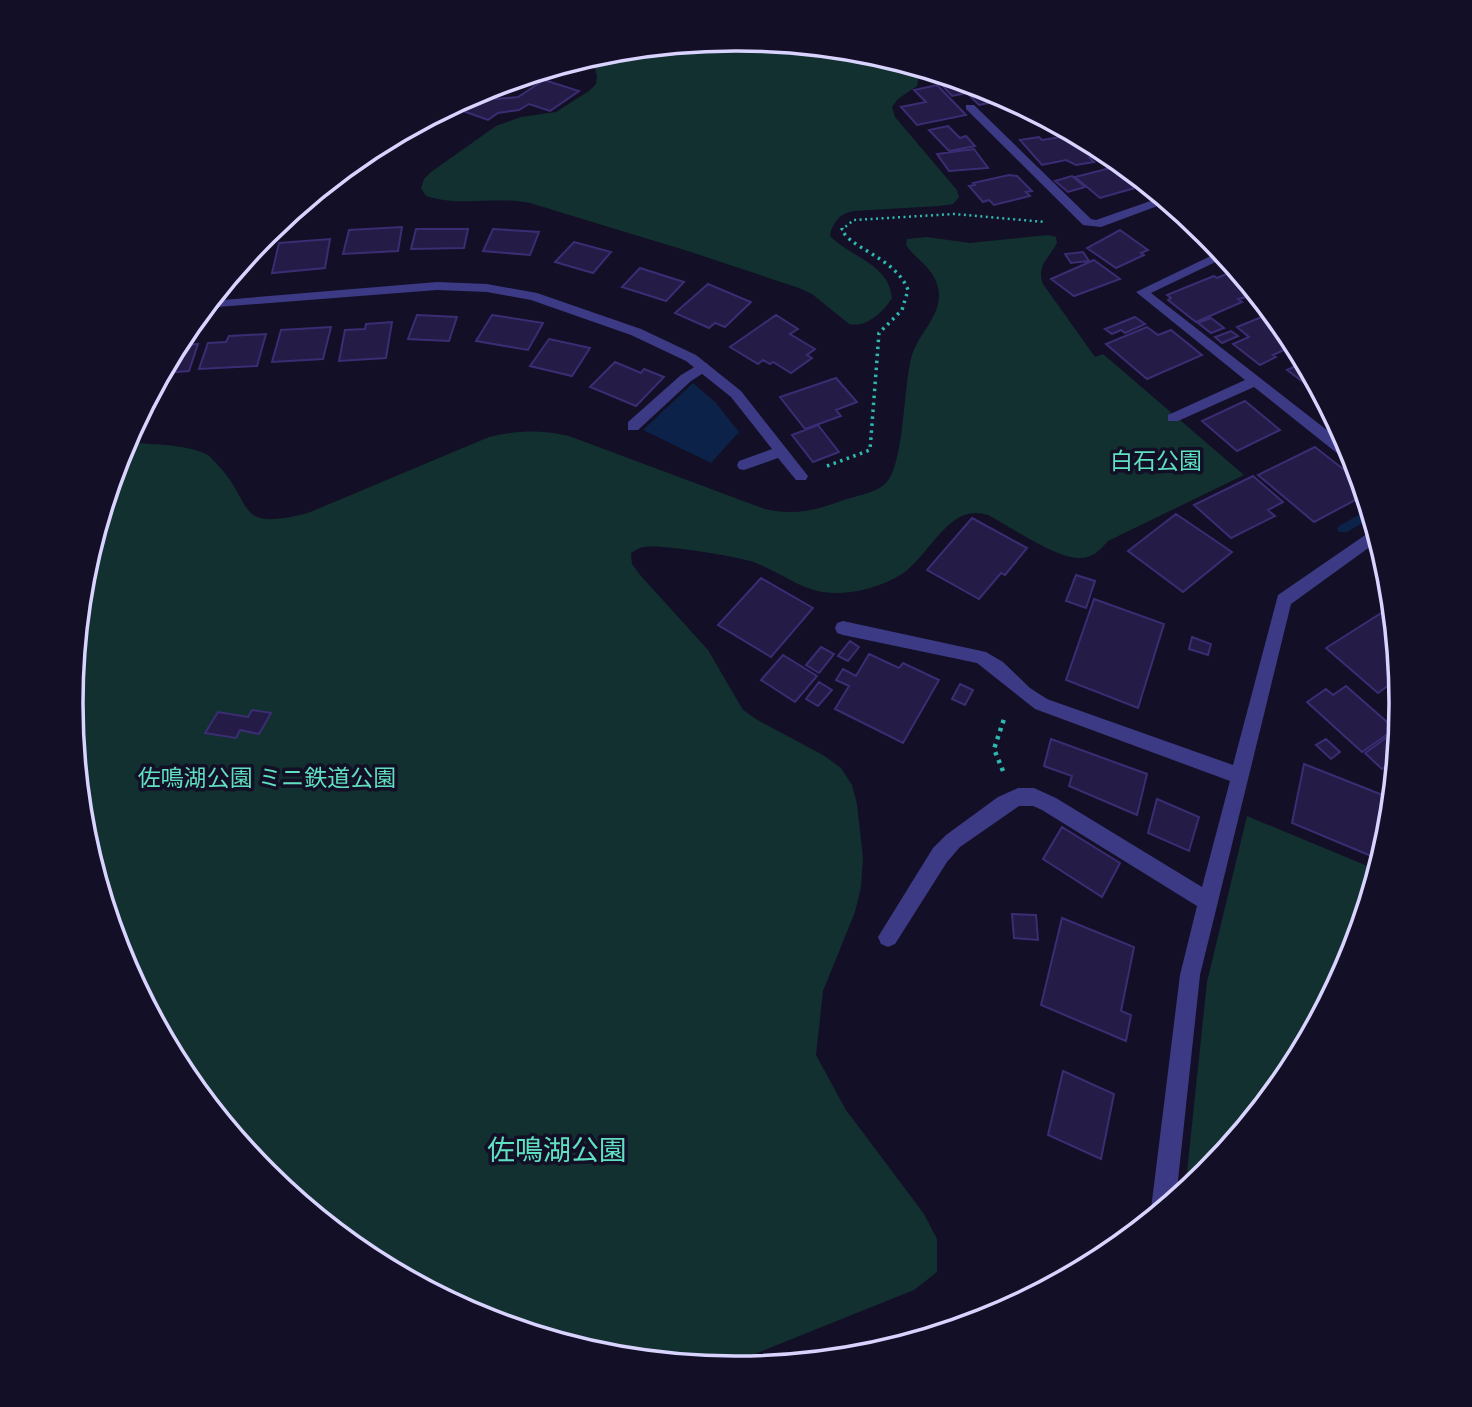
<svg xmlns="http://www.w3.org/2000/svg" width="1472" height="1407" viewBox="0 0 1472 1407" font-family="Overpass,'Noto Sans JP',sans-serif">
  <rect width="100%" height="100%" fill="#130f26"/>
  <!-- green -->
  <path fill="#12302f" d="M736 39C777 43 874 45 907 64 916 69 920 77 917 86L898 99 892 107 895 117 957 190 959 197 953 204 939 206 854 211C841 213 832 222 830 236 852 258 889 264 892 298 883 312 867 328 849 324L812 294 799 288 691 252 530 203C495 196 460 207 426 196L421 188 424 179 431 172 496 126 521 117 556 112 589 91 596 84 597 76 591 56 607 51Z
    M1048 235 1056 237 1057 243C1049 258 1036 266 1043 284L1095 357 1103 354 1244 475 1108 541C1100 550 1093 558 1080 558 1055 558 1011 527 988 515 949 502 932 553 902 574 883 586 858 593 835 593 804 593 784 574 756 563 742 557 660 544 645 547 640 547 636 550 631 553L632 564 641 576 708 650 743 710 759 721 823 755 841 768 852 785 857 804 863 858 861 887 855 912 823 991 816 1055 846 1110 924 1214 937 1239V1272L914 1290 722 1367 606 1356 481 1318 366 1256 265 1173 183 1073 121 958 84 833 71 703 84 573 125 442C151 445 182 443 206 454 210 456 214 461 217 464 256 505 233 532 308 513L489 437C518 430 540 430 569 436L765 509C794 516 817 510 844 500 857 496 873 493 884 485 905 469 903 384 912 355 920 331 944 314 938 287 933 267 916 260 906 245L907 239 927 237 970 243Z
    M1247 816 1377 870 1350 958 1289 1073 1206 1174 1185 1191 1207 982Z"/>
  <!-- water -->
  <path fill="#0c2248" d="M693 383 716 403 739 432 711 463 643 430Z"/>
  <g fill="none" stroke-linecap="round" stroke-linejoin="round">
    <!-- stream -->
    <path fill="#0c2248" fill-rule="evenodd" d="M1198 227 1205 232 1197 231 1195 229Z
      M1369 509 1371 518 1347 532H1339L1337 529 1339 526Z"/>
  </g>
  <!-- building -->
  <path fill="#241b47" stroke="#3b2d73" stroke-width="2" d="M544 80 579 91 550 111 529 104 519 110 498 113 488 120 449 106 476 92 496 99 518 97Z
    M961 80 991 89 1009 99 979 105 967 93 952 96 941 84Z
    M937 85 966 115 917 125 901 107 926 102 914 90Z
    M948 126 960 138 966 136 975 146 949 151 929 130Z
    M1073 135 1094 157 1090 158 1094 162 1076 165 1066 160 1042 165 1020 140 1039 137 1042 140Z
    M974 149 988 168 949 171 937 154Z
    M1110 168 1135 188 1100 198 1075 177Z
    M1009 175 1017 176 1032 191 1026 192 1030 196 994 205 989 200 983 202 969 186 975 185 973 183Z
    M1072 176 1085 187 1068 192 1055 181Z
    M402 227 398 251 343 254 349 230Z
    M416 229H468L464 248 411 249Z
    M493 229 539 232 530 255 483 251Z
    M1120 230 1148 250 1141 253 1144 255 1116 268 1087 248Z
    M330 239 325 268 272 273 279 243Z
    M574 242 611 252 593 273 555 262Z
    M254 248 248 270 235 271Z
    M1083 252 1089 261 1071 263 1065 254Z
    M1094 260 1120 279 1074 296 1051 279Z
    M640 268 684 282 666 301 622 287Z
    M1236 270 1257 295 1238 299 1242 302 1196 322 1168 300 1171 298 1167 295 1214 276 1217 278Z
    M708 284 751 302 725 327 715 323 709 328 675 313Z
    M417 315 457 317 449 341 408 339Z
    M492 315 543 323 528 350 476 341Z
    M776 315 798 329 790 334 815 349 807 355 812 358 791 373 773 362 770 364 763 360 758 364 730 347Z
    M1264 316 1290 335 1295 345 1273 355 1276 357 1260 365 1233 344 1249 337 1237 327Z
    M1135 317 1145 324 1125 333 1121 330 1112 334 1105 329Z
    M1211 318 1224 328 1211 333 1198 323Z
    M392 322 386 358 339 361 345 330 365 329 366 324Z
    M331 327 323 359 272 362 281 330Z
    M1147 327 1158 335 1171 330 1202 355 1147 379 1106 344Z
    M1231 331 1238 336 1222 343 1215 337Z
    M266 334 257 366 199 369 208 343 226 342 229 336Z
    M549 339 590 348 572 376 530 366Z
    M198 344 189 371 162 373 177 346Z
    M615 362 641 373 644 369 664 377 636 406 590 387Z
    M1304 362 1322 396 1287 370Z
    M836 378 857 402 836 410 841 416 805 429 780 397Z
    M1245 401 1280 430 1237 451 1202 421Z
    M818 425 839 452 813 462 792 435Z
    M1315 447 1361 483 1363 490 1355 495 1359 498 1314 522 1258 475Z
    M1253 476 1283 502 1268 510 1275 516 1231 538 1194 505Z
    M1176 514 1232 552 1183 592 1128 551Z
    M972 518 1027 548 1005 575 1001 573 979 599 927 570Z
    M1076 575 1095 581 1086 608 1066 601Z
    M761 578 813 608 771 657 718 625Z
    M1094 599 1164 624 1138 708 1066 680Z
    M1386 610 1392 615 1399 682 1396 680 1378 693 1326 648Z
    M1192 637 1211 644 1208 655 1189 649Z
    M850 641 859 647 848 661 838 656Z
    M821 647 834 654 819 673 806 665Z
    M869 654 899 668 903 663 939 680 903 743 835 709 849 686 836 680 843 669 856 676Z
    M783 655 817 676 795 702 761 680Z
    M819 682 832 690 818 706 806 699Z
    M960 684 973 690 965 705 952 699Z
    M1346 686 1395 729 1362 752 1307 702 1326 689 1333 695Z
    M252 710 271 713 259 734 240 730 236 738 205 733 218 712 248 717Z
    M1397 730 1395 766 1391 763 1382 769 1365 753Z
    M1051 739 1147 774 1137 815 1069 786 1072 776 1044 766Z
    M1326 739 1340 752 1331 759 1316 745Z
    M1304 764 1385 796 1376 858 1292 823Z
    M1157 799 1199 817 1189 851 1148 833Z
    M1062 827 1120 863 1102 897 1043 859Z
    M1012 914 1036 915 1038 940 1014 938Z
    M1062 918 1134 947 1121 1011 1131 1015 1126 1041 1041 1005Z
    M1063 1071 1114 1094 1101 1159 1048 1135Z"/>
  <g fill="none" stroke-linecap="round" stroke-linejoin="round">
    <!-- path-far2 -->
    <path stroke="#2fb8b0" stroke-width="2.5" stroke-dasharray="2 3.5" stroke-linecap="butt" d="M841 230 854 220 954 214 1045 222"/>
    <!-- path-far1 -->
    <path stroke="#2fb8b0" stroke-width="3.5" stroke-dasharray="2.5 4.5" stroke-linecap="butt" d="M827 466 870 450 879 333 902 310 908 290C896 257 845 247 842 228"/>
    <!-- path -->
    <path stroke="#2fb8b0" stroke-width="4.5" stroke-dasharray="3.5 5" stroke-linecap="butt" d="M1003 771 994 749 1005 716"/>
    <!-- service -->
    <path fill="#3d3a85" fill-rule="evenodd" d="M703 362 708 364V370L691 381 638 430H628V422L681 375Z"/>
    <!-- minor -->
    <path fill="#3d3a85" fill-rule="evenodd" d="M966 105H974L1091 219 1096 220 1162 197 1171 205 1163 204 1101 227 1083 225 966 109Z
      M1221 251 1226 257 1151 293 1350 448 1355 463 1348 462 1254 387 1178 421H1168V415L1245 380 1136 292Z
      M437 282 487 284 537 293 641 329 696 355 741 391 808 476 806 480H796L778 458 744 470 739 469 737 465 739 461 772 449 731 397 686 361 631 335 531 300 487 292 437 290 204 308 210 301Z
      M1374 529 1378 541 1291 604 1200 975 1176 1199 1154 1216 1151 1209 1180 975 1197 906 1042 810 1033 806H1019L960 847 947 862 895 944 888 947 881 944 878 937 933 848 946 835 998 797 1018 788H1034L1056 798 1202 887 1230 781 1035 709 977 663 843 635 837 633 835 628 837 623 843 621 986 652 1003 662 1030 688 1047 699 1233 765 1278 595Z"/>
  </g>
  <g text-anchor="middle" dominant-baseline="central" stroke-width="7" stroke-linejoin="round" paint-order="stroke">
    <!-- park labels -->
    <g font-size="23" fill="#5fe0c0" stroke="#130f26">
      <text x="1156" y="463">白石公園</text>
      <text x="267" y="780">佐鳴湖公園 ミニ鉄道公園</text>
    </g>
    <!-- near-park labels -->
    <g font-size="28" fill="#5fe0c0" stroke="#130f26">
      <text x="557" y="1153">佐鳴湖公園</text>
    </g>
  </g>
  <!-- crop -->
  <path d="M0 0H1472V1407H0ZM735 51H737A652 652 0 0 1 1389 703V704A652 652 0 0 1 737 1356H735A652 652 0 0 1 83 704V703A652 652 0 0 1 735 51Z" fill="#130f26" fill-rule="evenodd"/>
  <path fill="none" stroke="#d9d4ff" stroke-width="3.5" d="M735 51H737A652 652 0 0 1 1389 703V704A652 652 0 0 1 737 1356H735A652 652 0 0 1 83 704V703A652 652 0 0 1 735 51Z"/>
</svg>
